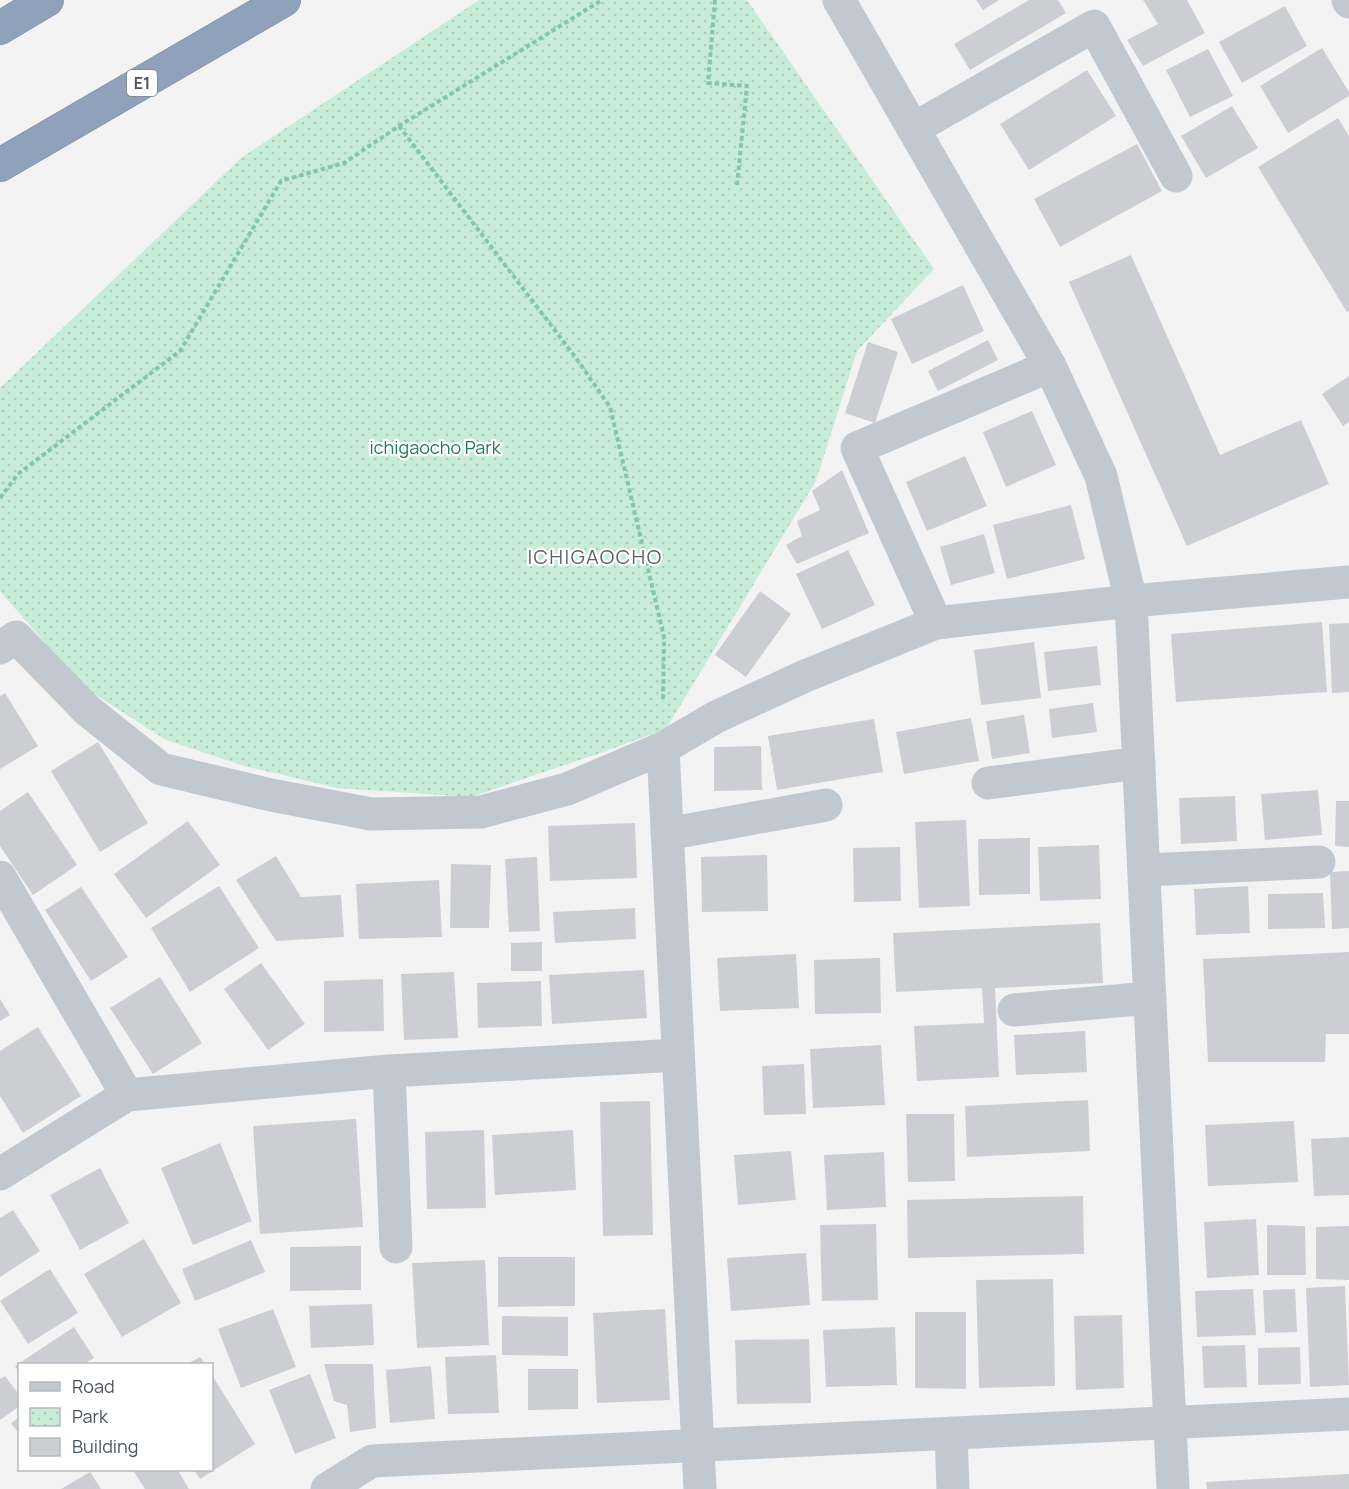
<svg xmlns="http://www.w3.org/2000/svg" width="1349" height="1489" viewBox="0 0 1349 1489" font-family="Manrope,sans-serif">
  <defs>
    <pattern id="park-dots" width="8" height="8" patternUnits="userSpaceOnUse" patternTransform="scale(1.5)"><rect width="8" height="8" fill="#c7ecd8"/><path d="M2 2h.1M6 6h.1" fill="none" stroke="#adccbc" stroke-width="1.8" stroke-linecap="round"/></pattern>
  </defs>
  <rect width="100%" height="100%" fill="#f4f3f3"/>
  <!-- park -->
  <path fill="url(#park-dots)" d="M479 0H747L934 269 857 351 816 481 666 729 597 754 471 797 337 788 244 766 166 740 82 686 0 591V388L241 158Z"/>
  <!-- building -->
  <path fill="#cdced4" d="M976 0H999L983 10Z
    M1029 0H1058L1066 13 970 70 954 44Z
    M1143 0H1187L1205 33 1143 66 1127 40 1158 24Z
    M1285 6 1307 46 1242 83 1219 42Z
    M1322 48 1349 92V96L1288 133 1260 86Z
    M1208 49 1233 96 1190 117 1166 70Z
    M1087 70 1116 116 1029 170 1000 124Z
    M1232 106 1258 148 1206 178 1181 136Z
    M1338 118 1349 136V311L1347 312 1258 167Z
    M1137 144 1162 191 1060 247 1034 199Z
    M1131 255 1220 455 1301 420 1329 484 1187 546 1069 282Z
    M963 285 984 331 912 364 891 319Z
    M988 340 998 360 938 391 928 371Z
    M868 342 898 352 875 423 845 413Z
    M1349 376V422L1343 426 1322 394Z
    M1032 411 1056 465 1006 487 983 432Z
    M965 456 987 506 927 531 906 482Z
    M842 470 869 533 797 564 786 545 802 536 797 521 820 510 812 491Z
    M1071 505 1085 559 1007 579 993 525Z
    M984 534 995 573 951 585 940 547Z
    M848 550 875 605 822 629 796 574Z
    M760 591 791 614 746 677 715 655Z
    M1322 622 1327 692 1176 702 1171 634Z
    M1349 623V692L1332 693 1329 624Z
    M1034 642 1041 698 981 705 974 650Z
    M1097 646 1101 685 1048 691 1044 652Z
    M5 693 38 746 0 769V696Z
    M1093 703 1097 732 1052 738 1049 709Z
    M1024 715 1030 753 992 759 986 721Z
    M971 718 979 761 904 774 896 732Z
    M874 719 883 772 777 790 768 736Z
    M98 742 148 823 100 852 51 771Z
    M761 746 762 790 714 791V747Z
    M1318 790 1322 835 1265 840 1261 794Z
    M28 792 77 865 33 895 0 846V811Z
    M1235 796 1237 841 1181 844 1179 798Z
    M1336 801H1349V847L1335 846Z
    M966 820 970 906 919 908 915 822Z
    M188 821 220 865 146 918 114 874Z
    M635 823 637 878 550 881 548 826Z
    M1030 838V894L979 895 978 839Z
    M1099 845 1101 899 1040 901 1038 847Z
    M900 847 901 901 854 902 853 848Z
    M767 855 768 911 702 912 701 857Z
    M276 856 301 897 341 895 344 937 276 941 236 880Z
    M537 857 540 931 509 932 505 859Z
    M451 864 491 865 489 928H450Z
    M1349 871V928L1332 929 1330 872Z
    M439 880 442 937 359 939 356 884Z
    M219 886 259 948 190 992 151 928Z
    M1248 886 1250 933 1196 935 1194 889Z
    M81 887 128 957 91 981 45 910Z
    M1323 893 1325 928 1268 929V894Z
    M635 908 636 939 555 943 553 912Z
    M1100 923 1103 983 995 988 999 1077 917 1081 914 1026 984 1023 982 988 896 992 893 933Z
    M542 942V971H511V943Z
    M1349 952V1034H1326L1325 1062H1208L1203 959Z
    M796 954 799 1008 720 1011 717 958Z
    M880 958 881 1013 815 1014 814 960Z
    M261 963 305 1024 268 1050 224 989Z
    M644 970 647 1018 552 1024 549 975Z
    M454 972 458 1038 404 1040 401 974Z
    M160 977 202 1043 153 1074 110 1008Z
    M383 979 384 1031 324 1032V981Z
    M541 981 542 1026 478 1028 477 983Z
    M0 999 10 1015 0 1021Z
    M38 1027 81 1096 23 1133 0 1096V1051Z
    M1085 1031 1087 1072 1016 1075 1014 1035Z
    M881 1045 885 1105 813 1108 810 1049Z
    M804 1064 806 1114 764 1115 762 1066Z
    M1088 1100 1090 1151 967 1157 965 1106Z
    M650 1101 653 1235 603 1236 600 1102Z
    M906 1114H954L955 1181 908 1182Z
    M356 1119 363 1227 260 1234 253 1126Z
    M1294 1121 1298 1182 1208 1186 1205 1125Z
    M484 1130 486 1208 427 1209 425 1132Z
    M573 1130 576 1190 495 1195 492 1135Z
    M1349 1137V1195L1314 1196 1311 1139Z
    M220 1143 252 1221 193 1245 161 1168Z
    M791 1151 796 1200 738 1205 734 1155Z
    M884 1152 886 1207 827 1210 824 1155Z
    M100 1168 129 1223 80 1250 50 1195Z
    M1083 1196 1084 1254 908 1258 907 1200Z
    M13 1210 40 1251 0 1277V1218Z
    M1256 1219 1259 1275 1207 1278 1204 1222Z
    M876 1224 878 1300 822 1301 820 1225Z
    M1267 1225 1305 1226 1306 1275H1267Z
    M1349 1226V1280L1316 1279V1227Z
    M144 1239 181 1303 122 1337 84 1274Z
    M251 1240 265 1272 195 1301 182 1269Z
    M361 1246V1290L290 1291V1247Z
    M806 1253 810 1305 731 1311 727 1258Z
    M498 1257H575V1306L498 1307Z
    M485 1260 489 1345 417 1348 412 1263Z
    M50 1269 78 1313 28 1344 0 1301Z
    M1053 1279 1055 1386 979 1388 976 1280Z
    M1345 1286 1349 1385 1310 1387 1306 1288Z
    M1253 1289 1256 1335 1197 1337 1195 1291Z
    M1295 1289 1297 1332 1265 1333 1263 1290Z
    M372 1304 374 1345 311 1348 309 1306Z
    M273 1309 296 1367 241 1388 218 1329Z
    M665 1309 670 1400 597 1403 593 1313Z
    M915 1312H966V1389L915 1388Z
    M1122 1315 1124 1388 1076 1390 1074 1316Z
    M502 1316 568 1317V1356L502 1355Z
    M74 1327 94 1358 84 1364H20V1373L15 1366Z
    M895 1327 897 1385 826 1387 823 1330Z
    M809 1339 811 1403 737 1404 735 1340Z
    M1245 1345 1247 1387 1204 1388 1202 1346Z
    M1300 1347 1301 1384 1258 1385V1348Z
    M496 1355 499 1413 448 1414 445 1357Z
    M200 1357 205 1364H187Z
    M324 1364H373L376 1428 350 1432 347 1405 334 1401Z
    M431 1366 435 1419 390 1423 386 1370Z
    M528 1369H578V1409L528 1410Z
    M310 1374 336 1438 295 1454 269 1390Z
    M212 1375 255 1444 200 1479 194 1470H212Z
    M5 1376 20 1396V1406L0 1420V1379Z
    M20 1417V1435L11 1423Z
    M133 1470H178L189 1489H145Z
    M90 1472 101 1489H61Z
    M1349 1474V1489H1207L1206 1482Z"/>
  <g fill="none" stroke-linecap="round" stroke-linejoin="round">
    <!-- highway casing -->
    <g stroke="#7b8ca6" stroke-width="34">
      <path id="highway" d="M0 28 47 0
        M0 165 284 0"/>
    </g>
    <!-- path -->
    <path stroke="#83c6aa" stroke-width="4" stroke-dasharray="4.5 3" stroke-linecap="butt" d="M715 0 708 83 747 86 737 185
      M399 126 576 358 610 407 664 637 663 702
      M0 498 18 474 180 351 281 181 344 163 399 126 602 0"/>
    <!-- minor -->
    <path stroke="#c2c8cf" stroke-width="33" d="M839 0 1050 366 1101 476 1131 601 1173 1489
      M1348 0 1349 2
      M913 129 1094 26 1176 176
      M936 623 857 448 1050 366
      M0 648 16 637 87 710 161 769 271 795 371 814 481 812 567 789 663 748 716 717 805 676 936 623 1131 601 1349 582
      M663 748 700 1489
      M988 783 1139 763
      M667 834 826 805
      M1144 870 1319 862
      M0 877 127 1095
      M1014 1010 1150 998
      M389 1071 396 1247
      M0 1174 127 1095 389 1071 678 1055
      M951 1433 953 1489
      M327 1489 372 1461 1349 1414"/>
    <!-- highway -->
    <use href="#highway" stroke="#90a1bb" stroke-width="33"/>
  </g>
  <g text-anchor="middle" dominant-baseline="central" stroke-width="4.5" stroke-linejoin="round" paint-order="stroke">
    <!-- shield labels -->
    <rect fill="#fff" stroke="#82878e" stroke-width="1.5" x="127" y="70" width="30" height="26" rx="4.5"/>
    <g font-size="16" font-weight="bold" fill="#4c545e">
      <text x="142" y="83">E1</text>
    </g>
    <!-- park labels -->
    <g font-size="18" fill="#237955" stroke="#fff">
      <text x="435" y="447">ichigaocho Park</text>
    </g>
    <!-- neighbourhood labels -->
    <g font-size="20" letter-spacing="1.5" fill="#5f6266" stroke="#fff">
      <text x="595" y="556">ICHIGAOCHO</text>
    </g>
  </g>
  <!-- legend -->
  <rect x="18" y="1363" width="195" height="108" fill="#ffffff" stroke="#b7bbbf" stroke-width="1.5"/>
  <rect x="30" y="1382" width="30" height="9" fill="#c2c8cf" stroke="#b7bbbf" stroke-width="1.5"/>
  <text x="72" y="1393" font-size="18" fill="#4c545e">Road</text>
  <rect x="30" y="1408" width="30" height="18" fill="url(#park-dots)" stroke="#b7bbbf" stroke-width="1.5"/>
  <text x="72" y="1423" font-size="18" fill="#4c545e">Park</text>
  <rect x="30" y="1438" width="30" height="18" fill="#cdced4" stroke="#b7bbbf" stroke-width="1.5"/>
  <text x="72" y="1453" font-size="18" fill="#4c545e">Building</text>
</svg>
